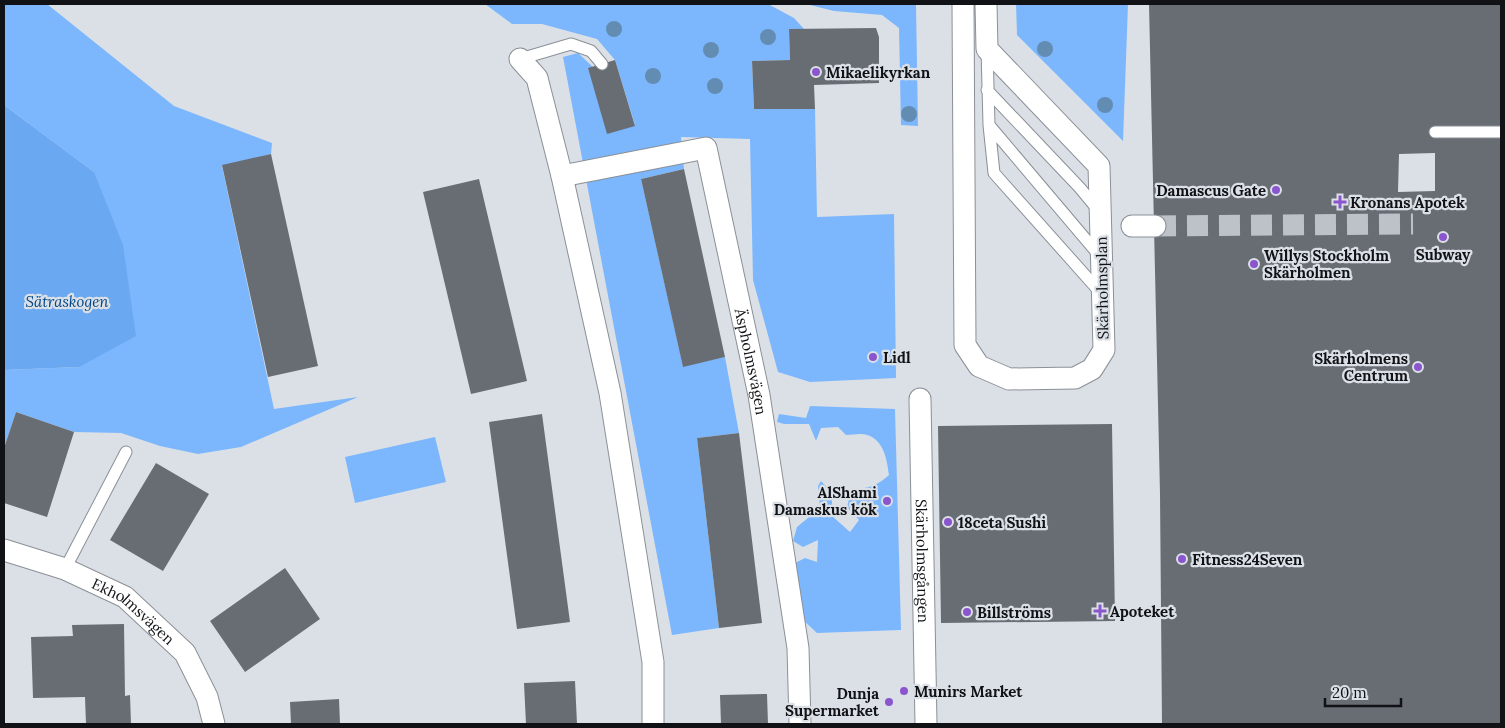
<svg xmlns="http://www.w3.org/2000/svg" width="1505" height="728" viewBox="0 0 1505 728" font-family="Lora,serif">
  <rect width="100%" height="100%" fill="#dbe0e7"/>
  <!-- green -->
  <path fill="#7cb7fd" d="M4 4H47L174 106 272 143 271 154 222 166 274 409 358 397 241 447 198 454 160 446 121 433 74 432 16 412 5 445 4 444V370L79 367 94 172 4 105Z
    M485 4H768L794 18 804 29H789L790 60 752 61 754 109H815L817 217 894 214 896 378 810 382 778 372 753 280 750 139 681 137 684 169 641 179 683 366 725 357 739 433 697 438 719 628 672 635 563 57 578 53 593 67 635 125 615 60 597 39 542 24H512Z
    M806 4H916L918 126 901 125 899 28 882 15 834 11Z
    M1016 4H1128L1123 141 1017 35Z
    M810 406 895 409 901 630 817 633 803 620 795 563 805 558 817 562 818 540 803 547 793 541 797 527 820 508 818 486 821 481 832 493V516L850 532 859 520 847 507 852 488C867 490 878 485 889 475 887 460 884 440 867 435 861 433 852 435 846 435L838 427 821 428 816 441 809 424H784L777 422 779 414 806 418Z
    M435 437 446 482 355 503 345 457Z"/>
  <!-- forest -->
  <path fill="#6aa8f1" d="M4 105 94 172 123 245 136 336 79 367 4 370Z"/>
  <!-- building -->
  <path fill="#686d73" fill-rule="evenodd" d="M1149 4H1501V724H1162L1160 494ZM1435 153V191L1398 192 1399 154Z
    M876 28 879 37V83L814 85 815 109H754L752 61 790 60 789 29Z
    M615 60 635 126 607 134 588 68Z
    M271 154 318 366 268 377 222 165Z
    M684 169 725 357 683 367 641 179Z
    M479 179 527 381 471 394 423 192Z
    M16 412 74 432 47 517 4 503V448Z
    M542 414 570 622 517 629 489 422Z
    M1112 424 1115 621 941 623 938 426Z
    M739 433 762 623 719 628 697 438Z
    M156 463 209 494 163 571 110 540Z
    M285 568 320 619 245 672 210 621Z
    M124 624 125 696 130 695 131 724H86L85 697 33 698 31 637 73 636 72 625Z
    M575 681 577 724H526L524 683Z
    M767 694 768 724H721L720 695Z
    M339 699 340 724H291L290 702Z"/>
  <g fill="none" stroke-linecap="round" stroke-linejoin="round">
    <!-- street-tunnel -->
    <path stroke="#bdc1c8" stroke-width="21" stroke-dasharray="21 11" stroke-linecap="butt" d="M1155 226 1413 224"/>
    <!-- lane casing -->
    <g stroke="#8b9096" stroke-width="13">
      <path id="lane" d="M987 49 989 125 994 173 1100 292
        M520 59 571 44 591 51 602 64
        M987 90 1080 188 1099 211
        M989 125 1099 255
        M1435 132H1501
        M65 569 126 452"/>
    </g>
    <!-- street casing -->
    <g stroke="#8b9096" stroke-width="23">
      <g id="street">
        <path d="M963 4 965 345 979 366 1009 379 1075 378 1092 369 1104 350 1099 166 987 49 986 4"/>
        <path d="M520 59 537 78 562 176 610 393 653 662V724"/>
        <path id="s1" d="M562 176 706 148 759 395 798 648 800 724"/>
        <path d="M1132 226H1155"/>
        <path id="s2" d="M920 399 926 724"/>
        <path id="s3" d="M4 550 65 569 125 597 185 653 207 697 214 724"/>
      </g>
    </g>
    <!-- lane -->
    <use href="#lane" stroke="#fff" stroke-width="11"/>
    <!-- street -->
    <use href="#street" stroke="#fff" stroke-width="21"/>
  </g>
  <!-- trees -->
  <g fill="#638cb3">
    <circle cx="614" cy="29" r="8"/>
    <circle cx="768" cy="37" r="8"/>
    <circle cx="1045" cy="49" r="8"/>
    <circle cx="711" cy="50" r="8"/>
    <circle cx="653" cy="76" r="8"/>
    <circle cx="715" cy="86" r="8"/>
    <circle cx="1105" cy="105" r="8"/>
    <circle cx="909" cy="114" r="8"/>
  </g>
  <!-- markers -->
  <g fill="#8a55cd" stroke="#dbe0e7" stroke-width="2">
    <circle cx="816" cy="72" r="5"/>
    <circle cx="1276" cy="190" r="5"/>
    <path d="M1337.5 194.5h5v5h5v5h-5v5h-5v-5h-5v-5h5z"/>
    <circle cx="1443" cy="237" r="5"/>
    <circle cx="1254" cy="264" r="5"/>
    <circle cx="873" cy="357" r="5"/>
    <circle cx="1418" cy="367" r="5"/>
    <circle cx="887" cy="501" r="5"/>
    <circle cx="948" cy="522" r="5"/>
    <circle cx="1182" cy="559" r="5"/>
    <path d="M1097.5 603.5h5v5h5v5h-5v5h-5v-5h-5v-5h5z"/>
    <circle cx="967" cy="612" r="5"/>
    <circle cx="904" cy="691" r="5"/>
    <circle cx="889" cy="702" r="5"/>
  </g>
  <g text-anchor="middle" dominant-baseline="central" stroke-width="4.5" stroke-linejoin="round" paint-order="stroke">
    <!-- poi labels -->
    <g font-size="15" font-weight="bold" fill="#101215" stroke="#dbe0e7" text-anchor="start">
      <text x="826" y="72">Mikaelikyrkan</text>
      <text x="1266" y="190" text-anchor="end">Damascus Gate</text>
      <text x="1350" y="202">Kronans Apotek</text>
      <text x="1443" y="254" text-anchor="middle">Subway</text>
      <text x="1264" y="255">Willys Stockholm<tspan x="1264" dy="17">Skärholmen</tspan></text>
      <text x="883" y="357">Lidl</text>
      <text x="1408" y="358" text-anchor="end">Skärholmens<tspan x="1408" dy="17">Centrum</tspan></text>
      <text x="877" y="492" text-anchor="end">AlShami<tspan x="877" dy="17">Damaskus kök</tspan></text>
      <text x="958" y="522">18ceta Sushi</text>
      <text x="1192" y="559">Fitness24Seven</text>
      <text x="1110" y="611">Apoteket</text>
      <text x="977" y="612">Billströms</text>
      <text x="914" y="691">Munirs Market</text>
      <text x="879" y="693" text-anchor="end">Dunja<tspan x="879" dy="17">Supermarket</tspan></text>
    </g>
    <!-- street labels -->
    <g font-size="15" fill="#101215" stroke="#dbe0e7">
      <text transform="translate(1102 288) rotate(-91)">Skärholmsplan</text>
      <text stroke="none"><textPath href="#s1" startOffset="365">Äspholmsvägen</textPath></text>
      <text stroke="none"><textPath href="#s2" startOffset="162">Skärholmsgången</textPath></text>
      <text stroke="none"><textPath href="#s3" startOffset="145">Ekholmsvägen</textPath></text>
    </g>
    <!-- park labels -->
    <g font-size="15" font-style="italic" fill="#014788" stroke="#dbe0e7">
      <text x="67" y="301">Sätraskogen</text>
    </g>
  </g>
  <!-- border -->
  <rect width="1505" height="728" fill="none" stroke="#101215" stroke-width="10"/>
  <!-- scale -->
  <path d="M1325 698v8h76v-8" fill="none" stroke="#101215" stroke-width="2.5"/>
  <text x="1332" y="698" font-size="15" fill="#101215" stroke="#dbe0e7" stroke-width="4" paint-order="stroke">20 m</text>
</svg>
